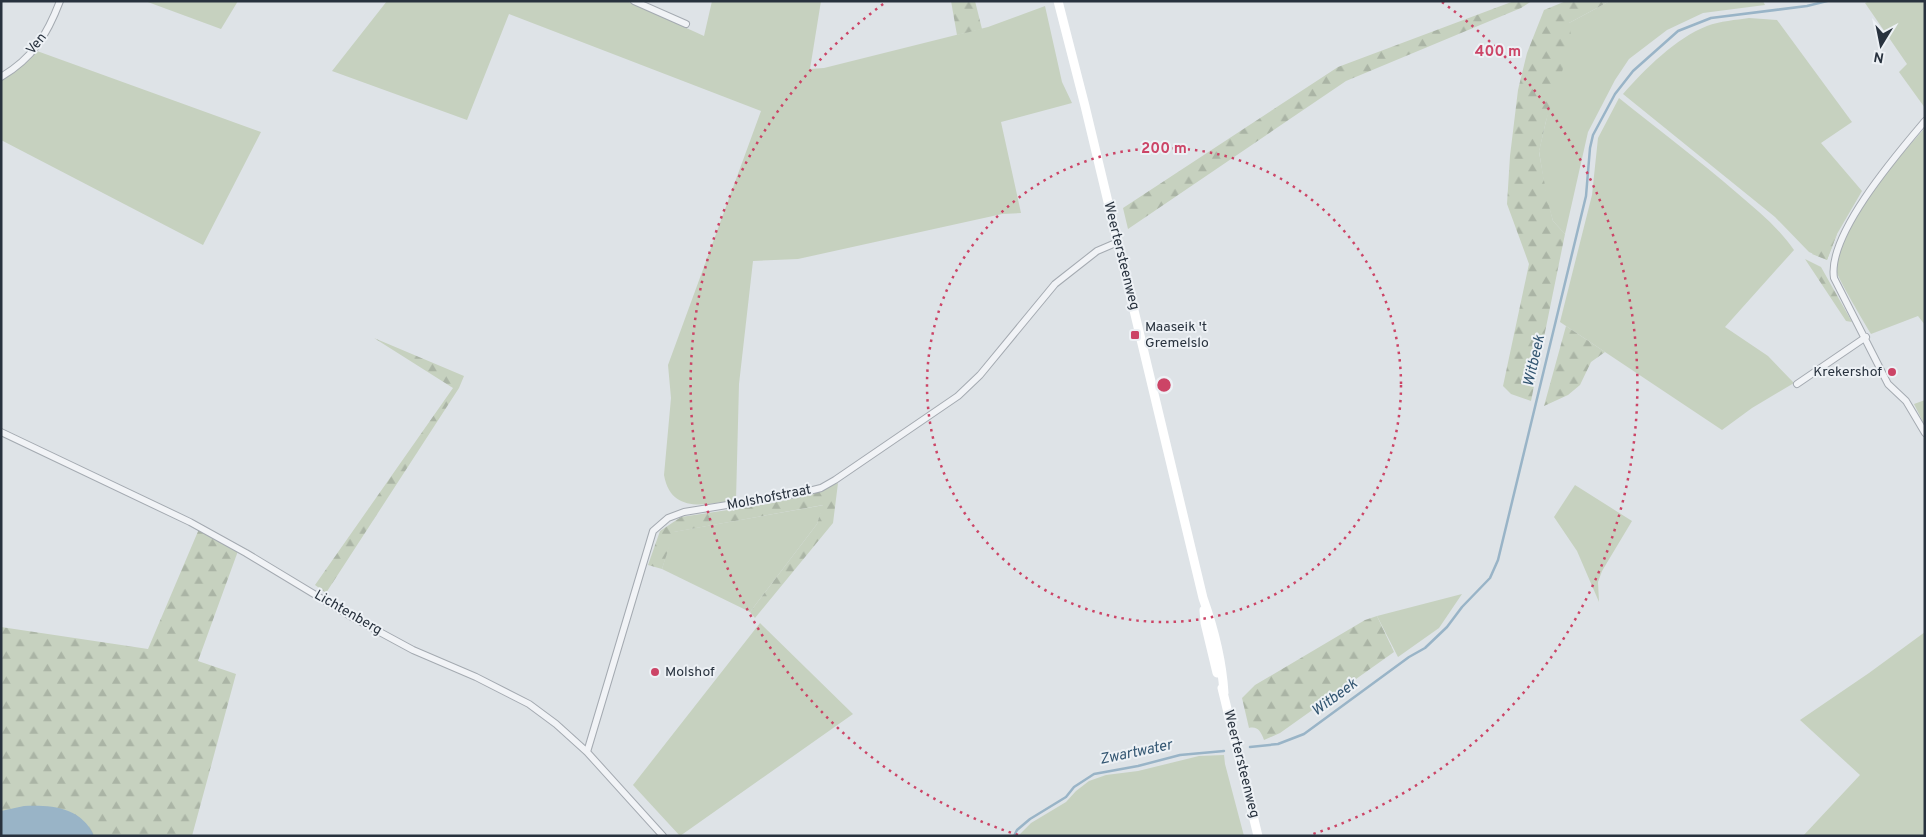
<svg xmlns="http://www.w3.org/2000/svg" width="1926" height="837" viewBox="0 0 1926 837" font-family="Overpass,sans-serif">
  <defs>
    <pattern id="forest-firs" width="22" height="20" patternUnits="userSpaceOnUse" patternTransform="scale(1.25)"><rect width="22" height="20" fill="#c6d1bf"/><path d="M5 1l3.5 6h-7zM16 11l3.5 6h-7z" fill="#aab4a5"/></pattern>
  </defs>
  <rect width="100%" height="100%" fill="#dee3e7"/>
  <!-- grass -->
  <path fill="#c6d1bf" d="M145 1H238L221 29Z
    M387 1H627L704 36 712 1H821L810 69 824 68 988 27 1045 6 1062 82 1072 103 1001 122 1021 213 1002 214 798 259 753 261 739 384 736 500C707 504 671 515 664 475L671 398 668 365 761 111 509 14 467 120 332 71Z
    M1610 1H1763L1765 5 1703 13 1667 30 1629 59 1615 80 1588 132 1565 234 1553 221 1546 196 1539 151 1569 23Z
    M1869 1H1925V108L1899 72 1907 64 1865 3Z
    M1749 18 1777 20 1852 122 1821 143 1862 191 1837 234 1827 260 1809 252 1775 217 1623 94C1645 69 1676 38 1707 26 1720 21 1736 20 1749 18Z
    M37 51 261 132 203 245 1 140V78C15 71 27 64 37 51Z
    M1619 98C1659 130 1699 160 1737 193 1758 211 1778 227 1794 250L1725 327 1768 356 1794 383 1752 408 1722 430 1560 322 1592 195 1598 138Z
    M1925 128V325L1918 316 1871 334C1865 324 1837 277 1836 270 1834 233 1900 155 1925 128Z
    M1925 400V424H1924L1914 404Z
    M1575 485 1632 521 1602 571 1598 582 1599 602 1577 551 1554 517Z
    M824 505 817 524 750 612 662 569 673 532Z
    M1462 594 1439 628 1398 657 1377 616Z
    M760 623 853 714 680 836 633 785Z
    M1925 632V836H1803L1860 775 1800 720 1869 673Z
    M1224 755 1225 764 1244 836H1018L1031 823 1066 802 1076 791 1089 781 1106 775 1138 771 1199 756Z"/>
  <!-- forest -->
  <path fill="url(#forest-firs)" d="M951 1H975L982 29 957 35Z
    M1514 1H1532L1521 8 1346 81 1128 229 1123 208 1338 67Z
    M1566 1H1610L1569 23 1572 41 1546 121 1539 152 1547 197 1553 221 1565 234 1531 401 1511 394 1503 386 1529 264 1507 204 1510 156 1518 90 1527 53 1544 10Z
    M1837 234 1827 260 1812 254 1823 240Z
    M1805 259 1821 267 1852 322 1846 321Z
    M1566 326 1605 352 1591 362 1580 385 1568 395 1544 406Z
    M374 338 464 376 459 388 326 593 315 585 453 388Z
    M838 483 833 523 755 618 750 612 817 524 823 505 674 532 662 569 648 565 660 531 681 517 768 504 813 494Z
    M199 529 238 551 198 661 236 674 192 836H1V627L148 649Z
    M1377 616 1394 652 1280 733 1264 740C1261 732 1258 726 1249 728L1242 698 1255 685 1365 620Z"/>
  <!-- water -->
  <path fill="#99b4c7" d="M24 806C52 805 81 807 94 836H1V811Z"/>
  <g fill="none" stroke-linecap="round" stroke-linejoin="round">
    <!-- stream -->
    <path stroke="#99b4c7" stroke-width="2.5" d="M1250 747 1278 744 1304 734 1409 657 1425 648 1447 627 1462 607 1490 578 1498 560 1586 196 1590 148 1593 135 1615 94 1633 71 1678 31 1711 18 1807 6 1827 1
      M1014 836 1017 830 1030 819 1066 797 1074 787 1094 774 1138 766 1180 755 1224 751"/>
    <!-- street casing -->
    <g stroke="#a4aab1" stroke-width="8">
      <path id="street" d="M634 1 686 24
        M1 77C33 58 47 35 60 1
        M1925 121C1897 154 1827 235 1834 278L1888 384 1906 401 1925 433
        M1797 384 1866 337
        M1 432 190 522 246 553 352 617 413 650 476 677 529 704 556 724 587 752 663 836
        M587 752 653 531 668 518 684 512 801 493 821 488 835 480 958 396 980 375 1055 284 1097 251 1118 242"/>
    </g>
    <!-- street -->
    <use href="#street" stroke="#f1f3f6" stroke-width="6"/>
    <!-- secondary -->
    <path stroke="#fff" stroke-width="9" d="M1058 1 1085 106 1203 598C1214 629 1222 660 1224 693
      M1204 610 1205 623 1217 673
      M1222 688 1258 836"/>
  </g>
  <!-- distance rings -->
  <g fill="none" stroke="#c46" stroke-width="2.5" stroke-dasharray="2.5 5">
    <circle cx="1164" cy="385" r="237"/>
    <path d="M1018 835A473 473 0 0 1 886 2M1442 2A473 473 0 0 1 1310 835"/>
  </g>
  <!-- markers -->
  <g fill="#c46" stroke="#edf1f5" stroke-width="2">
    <rect x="1130" y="330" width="10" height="10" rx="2.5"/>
    <circle cx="1892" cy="372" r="5"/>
    <circle cx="655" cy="672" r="5"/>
  </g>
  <g text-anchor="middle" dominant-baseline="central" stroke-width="4" stroke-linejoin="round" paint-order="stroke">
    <!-- street labels -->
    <g font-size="14" fill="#28323e" stroke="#edf1f5">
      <text transform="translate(37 44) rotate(-52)">Ven</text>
      <text transform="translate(1121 256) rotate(76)">Weertersteenweg</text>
      <text transform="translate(769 498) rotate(-11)">Molshofstraat</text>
      <text transform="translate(348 613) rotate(30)">Lichtenberg</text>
      <text transform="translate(1241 764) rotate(76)">Weertersteenweg</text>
    </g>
    <!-- poi labels -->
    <g font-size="14" fill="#28323e" stroke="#edf1f5" text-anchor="start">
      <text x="1145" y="327">Maaseik 't<tspan x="1145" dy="16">Gremelslo</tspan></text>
      <text x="1882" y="372" text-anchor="end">Krekershof</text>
      <text x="665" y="672">Molshof</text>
    </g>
    <!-- water labels -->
    <g font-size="15" font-style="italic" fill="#325571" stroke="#edf1f5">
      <text transform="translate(1535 361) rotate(-77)">Witbeek</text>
      <text transform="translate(1335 698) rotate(-36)">Witbeek</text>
      <text transform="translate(1136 753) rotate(-12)">Zwartwater</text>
    </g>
  </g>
  <circle cx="1164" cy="385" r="8" fill="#c46" stroke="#edf1f5" stroke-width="2.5"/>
  <g font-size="15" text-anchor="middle" font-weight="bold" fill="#c46" stroke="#edf1f5" stroke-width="4" stroke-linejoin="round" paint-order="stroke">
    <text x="1498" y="56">400 m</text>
    <text x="1164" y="153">200 m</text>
  </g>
  <!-- border -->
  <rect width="1926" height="837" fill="none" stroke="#28323e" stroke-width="5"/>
  <!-- north arrow -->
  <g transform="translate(1881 45) rotate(190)" stroke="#edf1f5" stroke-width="4" paint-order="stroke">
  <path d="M0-4L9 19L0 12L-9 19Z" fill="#28323e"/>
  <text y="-8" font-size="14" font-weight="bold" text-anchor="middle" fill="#28323e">N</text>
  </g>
</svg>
